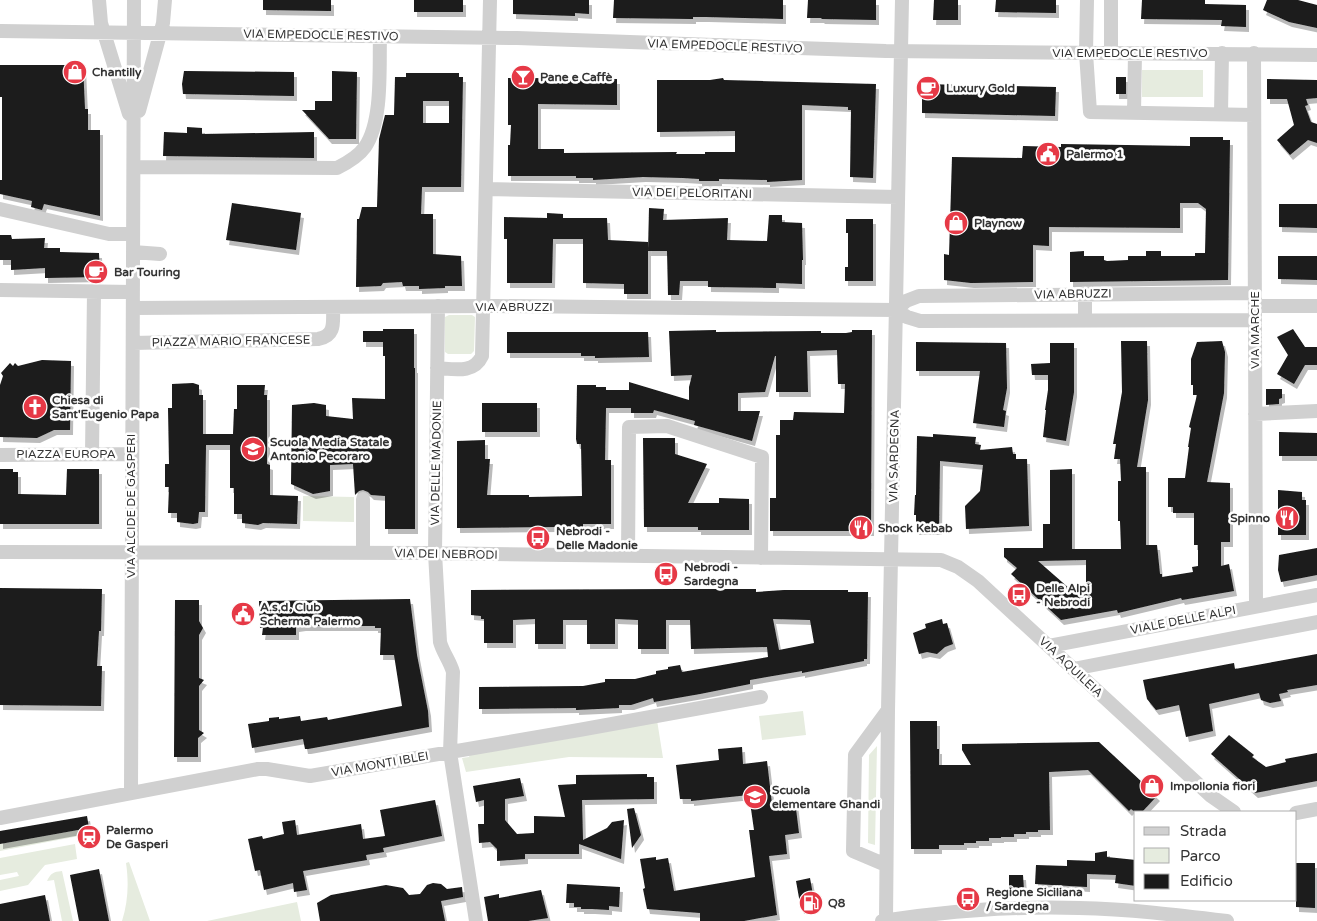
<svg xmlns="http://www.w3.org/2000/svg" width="1317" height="921" viewBox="0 0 1317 921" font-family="'Varela Round',sans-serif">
  <defs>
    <filter id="shadow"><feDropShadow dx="3" dy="5" stdDeviation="0" flood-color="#0004"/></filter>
  </defs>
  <rect width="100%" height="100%" fill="#fff"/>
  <!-- green -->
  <path fill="#e6ecdf" d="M1142 70H1203V97H1142Z
    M449 315H472L475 317 474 351 471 354H448L445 352V317Z
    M303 496 354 497V522L303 521Z
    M803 711 806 735 762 740 759 716Z
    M657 720 663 758 569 757 466 772 462 758 469 757 470 754Z
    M877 746 875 845 868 843 869 755Z
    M89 828 92 840 84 836H79L0 851V844Z
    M75 844 77 859 45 865 28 885 0 891V880L19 876 17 872 0 875V858Z
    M129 862 150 921H122C128 902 129 883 126 863Z
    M62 871 73 921H62L54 880 47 881C51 873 53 872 62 871Z
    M297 902 301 921H207Z"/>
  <!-- building -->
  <path fill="#1a1a1a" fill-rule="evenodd" filter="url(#shadow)" d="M263 0H331V11L263 10Z
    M414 0H463V12H414Z
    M513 0H589V14L575 13V16L513 14Z
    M614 0H783V19L706 17H693V19L613 18Z
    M808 0H876V20L822 19 821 18H807Z
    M934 0H958V20H933Z
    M996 0H1056V13L995 12Z
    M1142 0H1205V4L1246 5V27L1221 26 1222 20 1141 19Z
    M1267 0H1298L1317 5V28L1289 22 1263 10Z
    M0 65H83L85 109H88V130H100V216L44 204 42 210 31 207 32 201 0 194V180H2V97H0Z
    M184 71 294 72V96L183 94 182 84Z
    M332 71 357 72 356 139H329L302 110H315V101H332Z
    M406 73H459V77H463L461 187H422L421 214H433V254L461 256 462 286H445V288L419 289V286H403L402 282 383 283 381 286 356 287 357 219H359L362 207H377L379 139 385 115H394L395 77H406ZM423 101H449V123H423Z
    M511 75H528V78L617 79V105L538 104V149H564V153L677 152 676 154H705V152H735V131L657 132V80H710L723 78 724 80 876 84 873 178 850 177 851 110H848V107L802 105V180L767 182V180L719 179V181H699V179L683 178 643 177 593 180V178H576V176H508V145H510L511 125H508V78H511Z
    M1116 77H1126V94H1116Z
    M1267 79 1317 80V98L1306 99 1308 105 1305 106 1311 122 1317 124V143L1308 140 1290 155 1277 140 1294 125 1287 99H1267Z
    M922 84 1056 87 1055 116 922 113Z
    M187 127 202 128V134L314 132V158L163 156 164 132 187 133Z
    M1190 137H1223V140H1230L1228 280 1070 282V252L1084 251V256H1104V260L1107 261 1128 260V256H1146V251H1161V256H1195V253H1205L1206 209 1198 203H1180V228L1049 227V246L1033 245V282L971 283 944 280V254L949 255 952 157 1022 158 1023 146 1061 147V144L1190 146Z
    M232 203 301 213 296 250 226 240Z
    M1279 204H1317V228L1279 227Z
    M649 208 664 209 663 220 728 218 727 240 767 241 769 215H782V222L802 223 803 260H802V284L776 283V288L708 287V281H680L679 295H668L667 251H648Z
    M547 213 563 214V218H607L608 240 648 242V294H624V284L583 283V239H553L552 283H507V239H504V217L547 218Z
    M846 219H873V281H845V267H848V233H846Z
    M0 235H11L12 239 45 238 44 248H60V252L99 253 100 277 45 278V268L11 270V260H0Z
    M1278 256H1317V280L1278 279Z
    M383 329H414V368H415V529H385V496L371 495 368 492 363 490 359 491 355 495 353 464 330 465V491L313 494 291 484 292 405 314 403 326 405V416L353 419 352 398 385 399V356H383V342H363V331H383Z
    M1293 329 1305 347H1317V365H1305L1294 384 1277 374 1288 355 1277 337Z
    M716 330V332L821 331V333H846L852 332V330H872L871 531H770V498H776V435H780V420H793L794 412 844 413 845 384H838L837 350 807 351 808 392H776V356H775L765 392 738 393V411H760L752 441 694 425 695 421 654 410 653 413H631V408H606L605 460H611V524H583V530H557V527L457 528V441L485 440V459H490L487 495H529V497L582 496 581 444H577L576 439 577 385H596V387H606V390H629V382L689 400V387L692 375 671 376 669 331Z
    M507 332H648L649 357 595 358V356H581V353H507Z
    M1121 341H1147L1148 400 1137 467H1146V545H1157L1160 574H1162V577L1193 572 1192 567 1198 566V545H1194V513H1173V507H1168V478H1185L1189 447H1188L1191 428 1189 427 1197 395H1193V385H1191V359L1197 342 1222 341 1225 352 1224 393 1207 482 1230 483V542H1221V566L1229 564 1234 591 1182 600 1181 598 1118 613 1117 610 1061 620 1011 574 1017 568 1004 557V548H1043V524H1050V470L1072 469V549H1121L1120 521H1118V481H1121L1120 459H1114L1116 444H1113L1122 392ZM1086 560V586L1070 589 1038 561Z
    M916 342 1006 343 1007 388 1003 410 1006 411 1004 427 973 423 980 371H916Z
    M1050 343H1074V392L1066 441 1043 437 1046 410H1045L1048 390V375H1032L1031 364 1050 363Z
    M42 360 71 361 70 430H54L37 438 0 437V385L3 376 1 373 10 363 13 366 15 363 18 366Z
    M193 383 199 385V395H203V434H233L234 409H237V385H265L264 395H267V464L270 465V495L298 496 297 524 263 523 258 525 242 523V514H234V488H230V445H206L205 512H199L198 523 193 524 177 522V513H168L169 487H165V464H169L168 408H172V384Z
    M1266 389H1282V398L1279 399V404L1266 405Z
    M482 403H537V432H482Z
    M1279 432 1317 433V456H1279Z
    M933 434 976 437 975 444 981 445 980 450 1012 447 1013 454H1016V459H1027L1029 526 966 529 965 506 980 491 983 465 940 461 939 530H916V515H914L915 495H916L917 436 933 437Z
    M643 438H675V454L707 464 688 503H719V498L749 499V530H698V527H644Z
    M0 469H13V472H18V494L66 495 67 469H99V524H0Z
    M1278 490 1302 492V500H1306V535H1278Z
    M1317 548V575L1281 582 1278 570 1279 555Z
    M0 588 102 589 101 631H99L97 666H102L101 706 0 705Z
    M681 589H756V592L784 590H848V592H868L867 659H864V661L802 673V671L750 680V684L700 694 654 702 653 698 631 705H619V708L576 710V708L479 709V687L583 686 605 682V679H635L656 674V671L668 669V667L680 665 682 672 768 657 767 647 691 649 690 620H666V649H638V620L615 619V644H587V620H563V644H535V619L513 620V643H484V619H481V616L471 615V590ZM773 619 810 620 814 643 779 650Z
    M410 599 417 655 428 711 429 727 308 749H305L303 739 252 748 248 724 269 721V718L279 717V719L300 716 301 721 327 717 328 720 402 706 394 655H380L381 628H375V626H303L296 627V635H262L263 628H260L259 601Z
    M175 600H199V621L203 628 199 635V678L204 680 199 686V730L204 733 198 738V757H174Z
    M942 619 943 624 947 623 953 644 945 647 937 654 927 652 919 654 913 633 926 628 925 624Z
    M1317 654V685L1287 690 1288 692 1279 694 1281 701 1270 703 1261 700 1259 693 1209 704 1213 731 1186 737 1179 705 1156 710 1147 699 1143 680 1234 663 1235 669Z
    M910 721H937V749H939V765H971L962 750V744L1099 742 1157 796 1142 812H1135L1131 809 1129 811 1088 770 1049 772 1050 830H1038V832H1026V834H1014V837H1001V838H989V841H976V843H964V845H939V849H911Z
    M1229 735 1254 755 1252 757 1266 767 1286 762 1285 759 1317 753V781L1255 793 1211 754Z
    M742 747 743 764 767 761 772 804 795 801 799 833 785 835 787 854 769 856 777 915 744 921H700V913L647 909 643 889 645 888 640 859 656 857V860L668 858 674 891 755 877 749 830H754L749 795 691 801V799H680L676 765 719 760 718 749Z
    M647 774V777H654V799L582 800 583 840 607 828 612 822 624 820 621 859 579 844V854H525V859L497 861V849L490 842 479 843 478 824H484V800L476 802 473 786 520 778 524 796 505 799V820L517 834 534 833V816L565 817 558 785 576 784V775Z
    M435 800 442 836 383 848 384 852 366 855 367 860 303 871 307 890 294 892 293 883 264 890 260 870 255 871 248 839 262 836 263 839 284 834 282 822 295 820 297 835 361 824 363 839 385 836 380 810Z
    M634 808 641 835 632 848 627 809Z
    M87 816 89 828 0 844V831Z
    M1107 851V857L1136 860V886L1115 883 1116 875 1087 874V887L1035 884 1036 865 1067 866V860L1095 861V853Z
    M1296 863H1315V908L1296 907Z
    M99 869 109 921H79L70 875Z
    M1009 875H1023L1024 890H1009Z
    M810 878 815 906 801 909 796 881Z
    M433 883 441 884 447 889 462 887 463 897 441 901 445 921H320L317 903 331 895 386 885 403 888 409 895 420 894 427 885Z
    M567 884 620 887 619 907 609 906V910L592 909H581V907H574V903H566Z
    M541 890 548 918 528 921H488L484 897 499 894V898Z
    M45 895 50 921H0V904Z"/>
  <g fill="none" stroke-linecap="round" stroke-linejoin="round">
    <!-- minor -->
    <path stroke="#d0d0d0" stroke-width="14" d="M99 0 101 23 129 114
      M1087 0 1086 53 1090 112 1254 115
      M0 31 517 38 886 51 1317 55
      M1111 53V0
      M1254 53 1256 606
      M139 111 163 23 165 0
      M1134 113 1135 53
      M1221 114 1222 53
      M134 167 337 168C347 163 358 157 365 147 383 121 379 68 380 36
      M486 189 898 197
      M0 209 109 234H133
      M133 252 160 254
      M0 290 133 292
      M1085 293V320
      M438 306 435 553 440 642C443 653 450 661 453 672L450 752 476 921
      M1255 306H1317
      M133 308 497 306 896 310 907 317 920 321 1255 320
      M896 310 906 301 919 296 1254 293
      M133 343 318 339C336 336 333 322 333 307
      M437 368C454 369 474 374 482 356L490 0
      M1255 414 1317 411
      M92 454 94 292
      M0 455 132 454
      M363 499V553
      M0 552 421 553 941 560 958 567 978 581 1211 796 1234 812
      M628 556 629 427 667 426 762 457 761 558
      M1049 646 1317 595
      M1073 669 1317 622
      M131 792 134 0
      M1296 813 1317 809
      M0 818 258 769H267L310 776 579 730 761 697
      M886 865 853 851 855 755 888 710
      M886 920 888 710 902 0
      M882 921C947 911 1014 906 1079 908 1129 909 1178 915 1227 921"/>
  </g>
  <!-- icons -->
  <defs>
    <g id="shop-disc" transform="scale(1.25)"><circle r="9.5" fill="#e63946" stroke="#fff"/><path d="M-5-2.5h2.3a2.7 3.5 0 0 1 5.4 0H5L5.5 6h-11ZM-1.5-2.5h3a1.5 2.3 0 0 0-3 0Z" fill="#fff"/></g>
    <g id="bar-disc" transform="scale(1.25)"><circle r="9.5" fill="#e63946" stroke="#fff"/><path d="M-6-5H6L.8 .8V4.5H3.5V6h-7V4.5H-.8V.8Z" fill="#fff"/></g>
    <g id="cafe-disc" transform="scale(1.25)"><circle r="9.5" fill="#e63946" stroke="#fff"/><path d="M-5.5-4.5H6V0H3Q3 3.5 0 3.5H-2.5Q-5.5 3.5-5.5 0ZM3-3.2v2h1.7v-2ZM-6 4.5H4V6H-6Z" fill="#fff"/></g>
    <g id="civic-disc" transform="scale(1.25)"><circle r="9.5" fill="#e63946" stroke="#fff"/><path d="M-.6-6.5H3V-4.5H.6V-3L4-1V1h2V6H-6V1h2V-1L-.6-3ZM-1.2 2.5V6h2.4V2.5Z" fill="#fff"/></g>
    <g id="church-disc" transform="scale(1.25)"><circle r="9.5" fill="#e63946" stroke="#fff"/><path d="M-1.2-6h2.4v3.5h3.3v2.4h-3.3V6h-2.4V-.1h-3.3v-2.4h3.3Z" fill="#fff"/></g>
    <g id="school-disc" transform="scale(1.25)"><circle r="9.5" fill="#e63946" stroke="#fff"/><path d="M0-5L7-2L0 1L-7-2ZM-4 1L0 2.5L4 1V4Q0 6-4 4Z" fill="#fff"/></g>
    <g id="restaurant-disc" transform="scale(1.25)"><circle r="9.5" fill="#e63946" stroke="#fff"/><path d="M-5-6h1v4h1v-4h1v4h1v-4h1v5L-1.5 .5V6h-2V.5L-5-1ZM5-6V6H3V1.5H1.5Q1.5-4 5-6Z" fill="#fff"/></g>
    <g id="bus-disc" transform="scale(1.25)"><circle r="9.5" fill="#e63946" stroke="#fff"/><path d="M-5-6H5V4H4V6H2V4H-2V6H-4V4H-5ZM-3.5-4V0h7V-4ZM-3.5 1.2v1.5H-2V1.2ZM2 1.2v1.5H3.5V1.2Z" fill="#fff"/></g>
    <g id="station-disc" transform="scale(1.25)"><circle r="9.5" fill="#e63946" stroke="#fff"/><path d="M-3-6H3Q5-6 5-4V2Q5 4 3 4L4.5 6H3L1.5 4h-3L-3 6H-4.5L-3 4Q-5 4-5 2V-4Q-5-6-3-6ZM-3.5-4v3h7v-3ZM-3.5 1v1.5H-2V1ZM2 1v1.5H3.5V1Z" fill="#fff"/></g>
    <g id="fuel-disc" transform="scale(1.25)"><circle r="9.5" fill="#e63946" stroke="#fff"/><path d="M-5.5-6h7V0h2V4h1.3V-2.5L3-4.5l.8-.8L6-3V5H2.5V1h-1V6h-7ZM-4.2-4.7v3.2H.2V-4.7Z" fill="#fff"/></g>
  </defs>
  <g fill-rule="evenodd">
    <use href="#shop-disc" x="75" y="72"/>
    <use href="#bar-disc" x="523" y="77"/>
    <use href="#cafe-disc" x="928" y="88"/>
    <use href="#civic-disc" x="1048" y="154"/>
    <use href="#shop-disc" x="956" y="223"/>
    <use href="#cafe-disc" x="96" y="272"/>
    <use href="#church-disc" x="35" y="407"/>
    <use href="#school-disc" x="253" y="449"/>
    <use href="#restaurant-disc" x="1287" y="518"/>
    <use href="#restaurant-disc" x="861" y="528"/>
    <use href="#bus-disc" x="538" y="538"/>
    <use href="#bus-disc" x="666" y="574"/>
    <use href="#bus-disc" x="1019" y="595"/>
    <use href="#civic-disc" x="243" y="614"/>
    <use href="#shop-disc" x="1152" y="786"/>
    <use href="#school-disc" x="755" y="797"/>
    <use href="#station-disc" x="89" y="837"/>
    <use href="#bus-disc" x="968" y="899"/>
    <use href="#fuel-disc" x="811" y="903"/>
  </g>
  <g text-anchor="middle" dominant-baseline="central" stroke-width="5" stroke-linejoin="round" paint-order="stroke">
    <!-- street labels -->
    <g font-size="12" fill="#333" stroke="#fff">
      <text transform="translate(321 35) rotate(1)">VIA EMPEDOCLE RESTIVO</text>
      <text transform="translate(725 46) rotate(2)">VIA EMPEDOCLE RESTIVO</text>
      <text x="1130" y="53">VIA EMPEDOCLE RESTIVO</text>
      <text transform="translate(692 193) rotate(1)">VIA DEI PELORITANI</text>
      <text transform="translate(1073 294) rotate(-1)">VIA ABRUZZI</text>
      <text x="514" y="307">VIA ABRUZZI</text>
      <text transform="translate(1255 330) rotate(-90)">VIA MARCHE</text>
      <text transform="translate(231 341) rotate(-1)">PIAZZA MARIO FRANCESE</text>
      <text x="66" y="454">PIAZZA EUROPA</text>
      <text transform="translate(894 456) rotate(-89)">VIA SARDEGNA</text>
      <text transform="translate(436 463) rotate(-89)">VIA DELLE MADONIE</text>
      <text transform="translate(131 506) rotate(-90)">VIA ALCIDE DE GASPERI</text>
      <text transform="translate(446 554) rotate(1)">VIA DEI NEBRODI</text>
      <text transform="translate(1183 620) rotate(-11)">VIALE DELLE ALPI</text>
      <text transform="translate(1071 667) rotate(43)">VIA AQUILEIA</text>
      <text transform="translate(380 764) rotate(-10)">VIA MONTI IBLEI</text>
    </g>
    <!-- poi labels -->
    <g font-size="12" font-weight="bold" fill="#333" stroke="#fff" text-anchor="start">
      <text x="92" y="72">Chantilly</text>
      <text x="540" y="77">Pane e Caffè</text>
      <text x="946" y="88">Luxury Gold</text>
      <text x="1066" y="154">Palermo 1</text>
      <text x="974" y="223">Playnow</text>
      <text x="114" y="272">Bar Touring</text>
      <text x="52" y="400">Chiesa di<tspan x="52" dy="14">Sant'Eugenio Papa</tspan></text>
      <text x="270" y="442">Scuola Media Statale<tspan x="270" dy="14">Antonio Pecoraro</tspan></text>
      <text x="1270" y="518" text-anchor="end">Spinno</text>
      <text x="878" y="528">Shock Kebab</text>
      <text x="556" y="531">Nebrodi -<tspan x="556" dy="14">Delle Madonie</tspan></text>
      <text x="684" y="567">Nebrodi -<tspan x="684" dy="14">Sardegna</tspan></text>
      <text x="1036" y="588">Delle Alpi<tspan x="1036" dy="14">- Nebrodi</tspan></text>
      <text x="260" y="607">A.s.d. Club<tspan x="260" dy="14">Scherma Palermo</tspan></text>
      <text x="1170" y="786">Impollonia fiori</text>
      <text x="772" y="790">Scuola<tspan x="772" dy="14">elementare Ghandi</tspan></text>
      <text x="106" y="830">Palermo<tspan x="106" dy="14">De Gasperi</tspan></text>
      <text x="986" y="892">Regione Siciliana<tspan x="986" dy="14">/ Sardegna</tspan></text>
      <text x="828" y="903">Q8</text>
    </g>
  </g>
  <!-- legend -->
  <rect x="1134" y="811" width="162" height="90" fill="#ffffff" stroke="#adadad"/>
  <rect x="1144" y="827" width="25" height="8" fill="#d0d0d0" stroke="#adadad"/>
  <text x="1180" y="836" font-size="15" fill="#333333">Strada</text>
  <rect x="1144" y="848" width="25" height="15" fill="#e6ecdf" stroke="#adadad"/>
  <text x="1180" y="861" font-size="15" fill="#333333">Parco</text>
  <rect x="1144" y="874" width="25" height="15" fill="#1a1a1a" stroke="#adadad"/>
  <text x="1180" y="886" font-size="15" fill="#333333">Edificio</text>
</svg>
